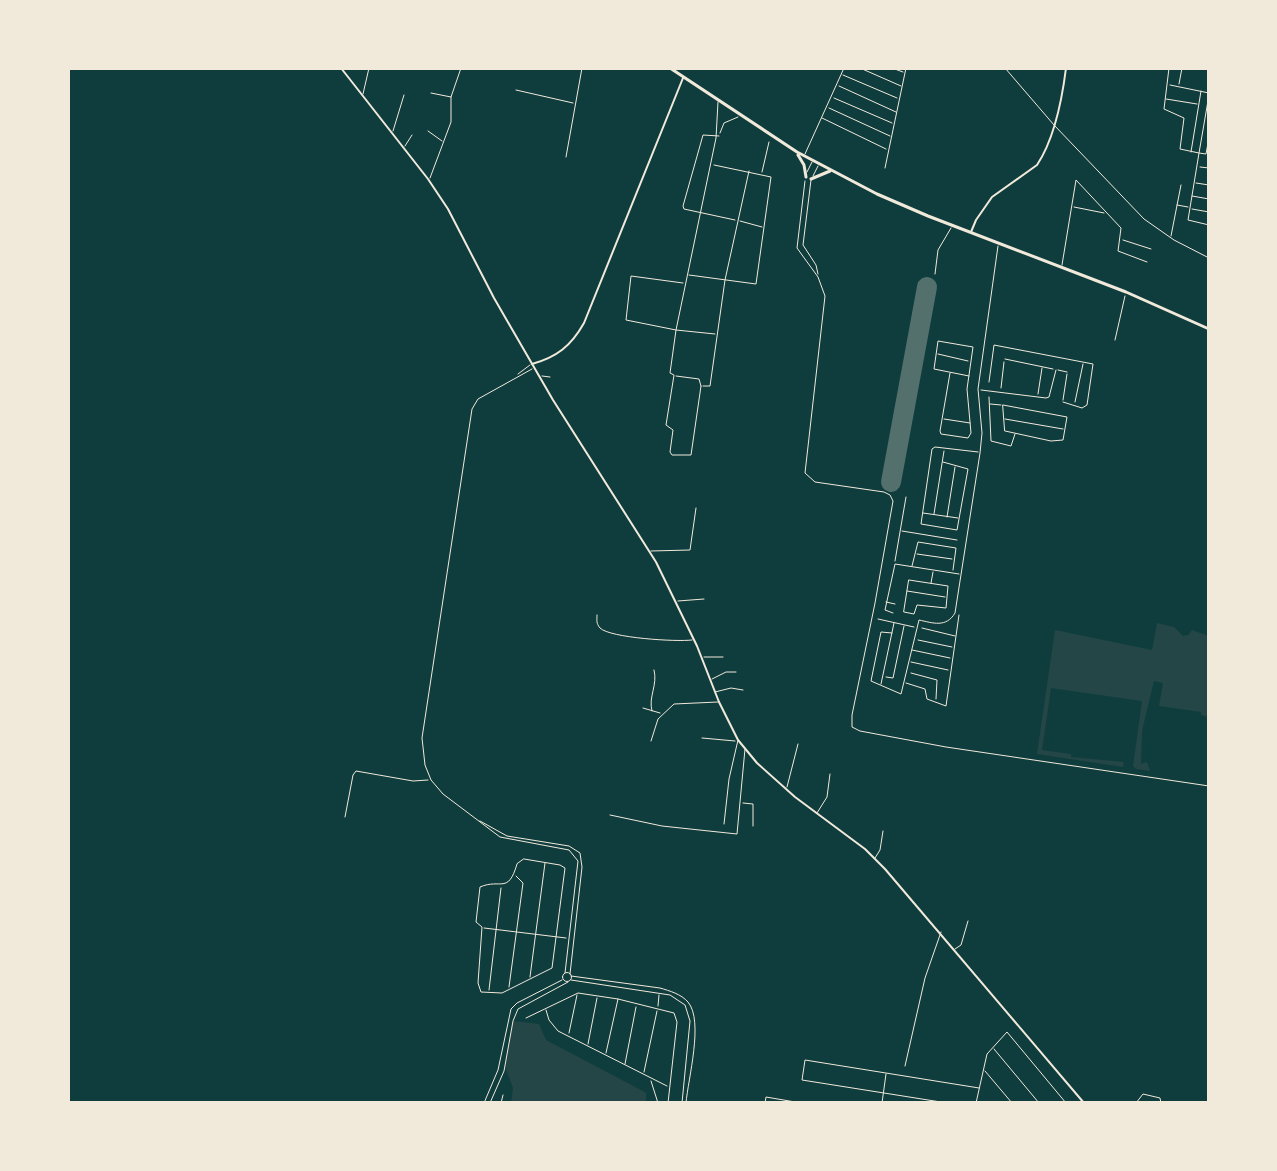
<svg xmlns="http://www.w3.org/2000/svg" width="1277" height="1171" viewBox="0 0 1277 1171" font-family="'IBM Plex Serif',serif">
  <rect width="100%" height="100%" fill="#0f3d3e"/>
  <!-- green -->
  <path fill="#244646" d="M1157 623 1174 627 1183 636 1188 635 1192 630 1209 636V717L1201 715V712L1159 706 1163 683 1154 681 1142 731 1141 764 1147 762 1150 771 1136 769 1133 766 1142 701 1051 688 1042 750 1071 754V757L1124 762 1123 767 1037 754 1055 630 1152 650Z
    M513 1021 539 1024 546 1040 641 1090 646 1093V1103H511L513 1088 505 1066Z"/>
  <g fill="none" stroke-linecap="round" stroke-linejoin="round">
    <!-- runway -->
    <path stroke="#53706d" stroke-width="20" d="M891 482 927 287"/>
    <!-- minor -->
    <path stroke="#f1e9da" stroke-width="1" d="M860 68 901 86
      M892 68 903 72
      M1005 68 1054 125 1144 219 1174 240 1209 258
      M1169 68 1164 109 1184 118 1180 149 1199 153 1188 220 1209 225
      M843 75 897 98
      M1209 75V80
      M1179 84 1182 68
      M1170 85 1209 93
      M839 86 896 112
      M516 90 573 103
      M431 93 451 97 461 68
      M363 94 369 68
      M1209 95 1199 153 1206 154 1209 138
      M834 98 892 123
      M1166 99 1197 104
      M829 108 890 136
      M822 118 886 149
      M393 131 404 95
      M428 131 442 141
      M720 133 724 123 738 117
      M719 136 703 135 683 206 684 209 735 220
      M405 146 412 135
      M1191 152 1201 91
      M805 154 844 68
      M566 157 582 68
      M1200 167 1209 168
      M885 168 906 68
      M762 172 769 142
      M807 172 812 162
      M813 176 818 166
      M430 178 451 122V97
      M811 180 803 245 816 265 818 274
      M805 181 797 248 818 277 825 296 805 473 815 482 884 492 890 495 893 501 875 603 852 715V727L860 731 946 747 1209 786
      M1196 183 1209 185
      M1192 196 1209 199
      M1177 205 1188 207
      M1074 207 1104 213
      M1192 209 1209 212
      M740 221 762 227
      M1171 236 1181 185
      M1123 240 1151 249
      M1062 265 1076 180 1121 228 1118 251 1147 262
      M935 274 938 250 951 228
      M689 275 756 284 771 177 714 165
      M683 283 631 276 626 320 676 330 715 334
      M1115 340 1125 296
      M938 354 968 361
      M1005 359 1053 369
      M532 369 478 399 472 409 422 738 425 765 431 780 443 794 500 837 569 850 578 861 565 973
      M1058 370 1067 372
      M950 373 940 431 941 434 968 438 971 433 967 389 973 347 938 341 934 369 969 376
      M518 374 530 365
      M542 376 550 377
      M676 376 699 379 701 386
      M989 382 994 345 1093 364 1087 405 1082 408 1063 402
      M701 386 691 455H672L670 452 673 430 666 425 674 375 670 373 676 330 716 138 718 102
      M703 386H710L725 280 749 171
      M1001 388 1004 362
      M981 390 1046 398 1049 397 1056 370
      M1038 394 1042 368
      M989 397 991 441 1011 446 1015 434
      M1063 400 1067 374
      M1075 402 1083 364
      M990 404 1001 405
      M1003 405 1067 417 1063 440 1051 441 1005 431Z
      M944 419 970 423
      M1005 419 1063 429
      M943 462 968 469 957 530 921 524 932 449 935 447 978 452
      M923 513 958 518
      M934 514 944 451
      M947 517 955 467
      M902 531 957 540
      M651 551 690 550 696 508
      M917 554 952 559
      M895 561 906 497
      M912 566 918 542 956 548 953 570
      M909 580 948 586 946 608 917 605 914 614 904 612Z
      M931 583 933 572
      M907 591 945 597
      M678 601 704 599
      M886 602 895 604
      M893 613 885 610 895 564 959 574
      M597 615C597 621 596 623 600 628 610 638 677 642 692 640
      M878 619 914 627
      M922 628 955 636
      M892 633 881 632 871 681 901 694 919 620C933 623 946 628 955 613L980 453 982 433 978 389 998 246
      M918 640 952 647
      M912 650 950 658
      M704 657H723
      M911 662 948 670
      M911 673 937 680 936 699
      M886 677 893 678 904 626
      M712 679 726 672H736
      M906 683 925 689 927 699 946 706 959 615
      M881 684 894 623
      M715 692 731 688 743 690
      M643 708 660 713
      M652 711C648 697 658 685 654 670
      M702 738 735 741
      M651 741 658 719 674 704 718 702
      M787 787 798 744
      M743 803 753 804V826
      M817 813 827 797 830 774
      M610 815 662 826 737 834 745 749
      M345 817 353 775 356 771 413 781 428 780
      M480 821 507 836 569 846 580 853 582 867 570 974
      M724 824 729 779 738 740
      M875 858 880 850 883 831
      M524 859 560 865 565 868 552 968 502 993 481 992 478 983 482 927 476 922 480 887C501 878 508 895 517 864Z
      M484 928 566 938
      M955 949 961 945 968 921
      M562.5 977a4.5 4.5 0 1 1 9 0a4.5 4.5 0 1 1-9 0Z
      M571 976 660 988C670 991 681 994 688 1002 704 1021 688 1079 686 1103
      M530 977 545 863
      M571 980 670 995 685 1005 690 1021 682 1103
      M509 987 523 883 516 876
      M489 990 501 888
      M658 1006 659 995
      M546 1010 549 1020 558 1031 667 1086
      M526 1018 578 993 618 999 674 1013 677 1022 668 1103
      M569 1033 577 995
      M588 1044 597 998
      M994 1049 1039 1103
      M606 1053 618 999
      M625 1064 636 1007
      M905 1066 925 978 941 932
      M985 1071 1012 1103
      M644 1072 657 1011
      M651 1081 658 1103
      M484 1103 498 1070 511 1009 517 1003 562 980
      M490 1103 504 1071 513 1021 518 1009 568 982
      M501 1103 503 1095
      M765 1103 766 1097 801 1103
      M882 1103 886 1074
      M947 1103 802 1080 805 1060 979 1088
      M976 1103 987 1054 1007 1032 1066 1103
      M1136 1103 1143 1094 1160 1098 1161 1103"/>
    <!-- tertiary -->
    <path stroke="#f1e9da" stroke-width="2" d="M532 364C557 357 571 346 584 323L683 78"/>
    <!-- secondary -->
    <path stroke="#f1e9da" stroke-width="2" d="M341 68 428 179 448 209 494 298 553 400 656 562 697 646 719 702 738 740 757 763 795 797 865 849 885 869 1084 1103
      M971 232 976 220 992 197 1037 165C1055 138 1062 100 1066 68"/>
    <!-- trunk -->
    <path stroke="#f1e9da" stroke-width="3" d="M670 68 797 152 877 194 928 216 1126 292 1209 329
      M798 155 804 165 806 177
      M811 179 830 171"/>
  </g>
  <!-- border -->
  <rect width="1277" height="1171" fill="none" stroke="#f1e9da" stroke-width="140"/>
</svg>
